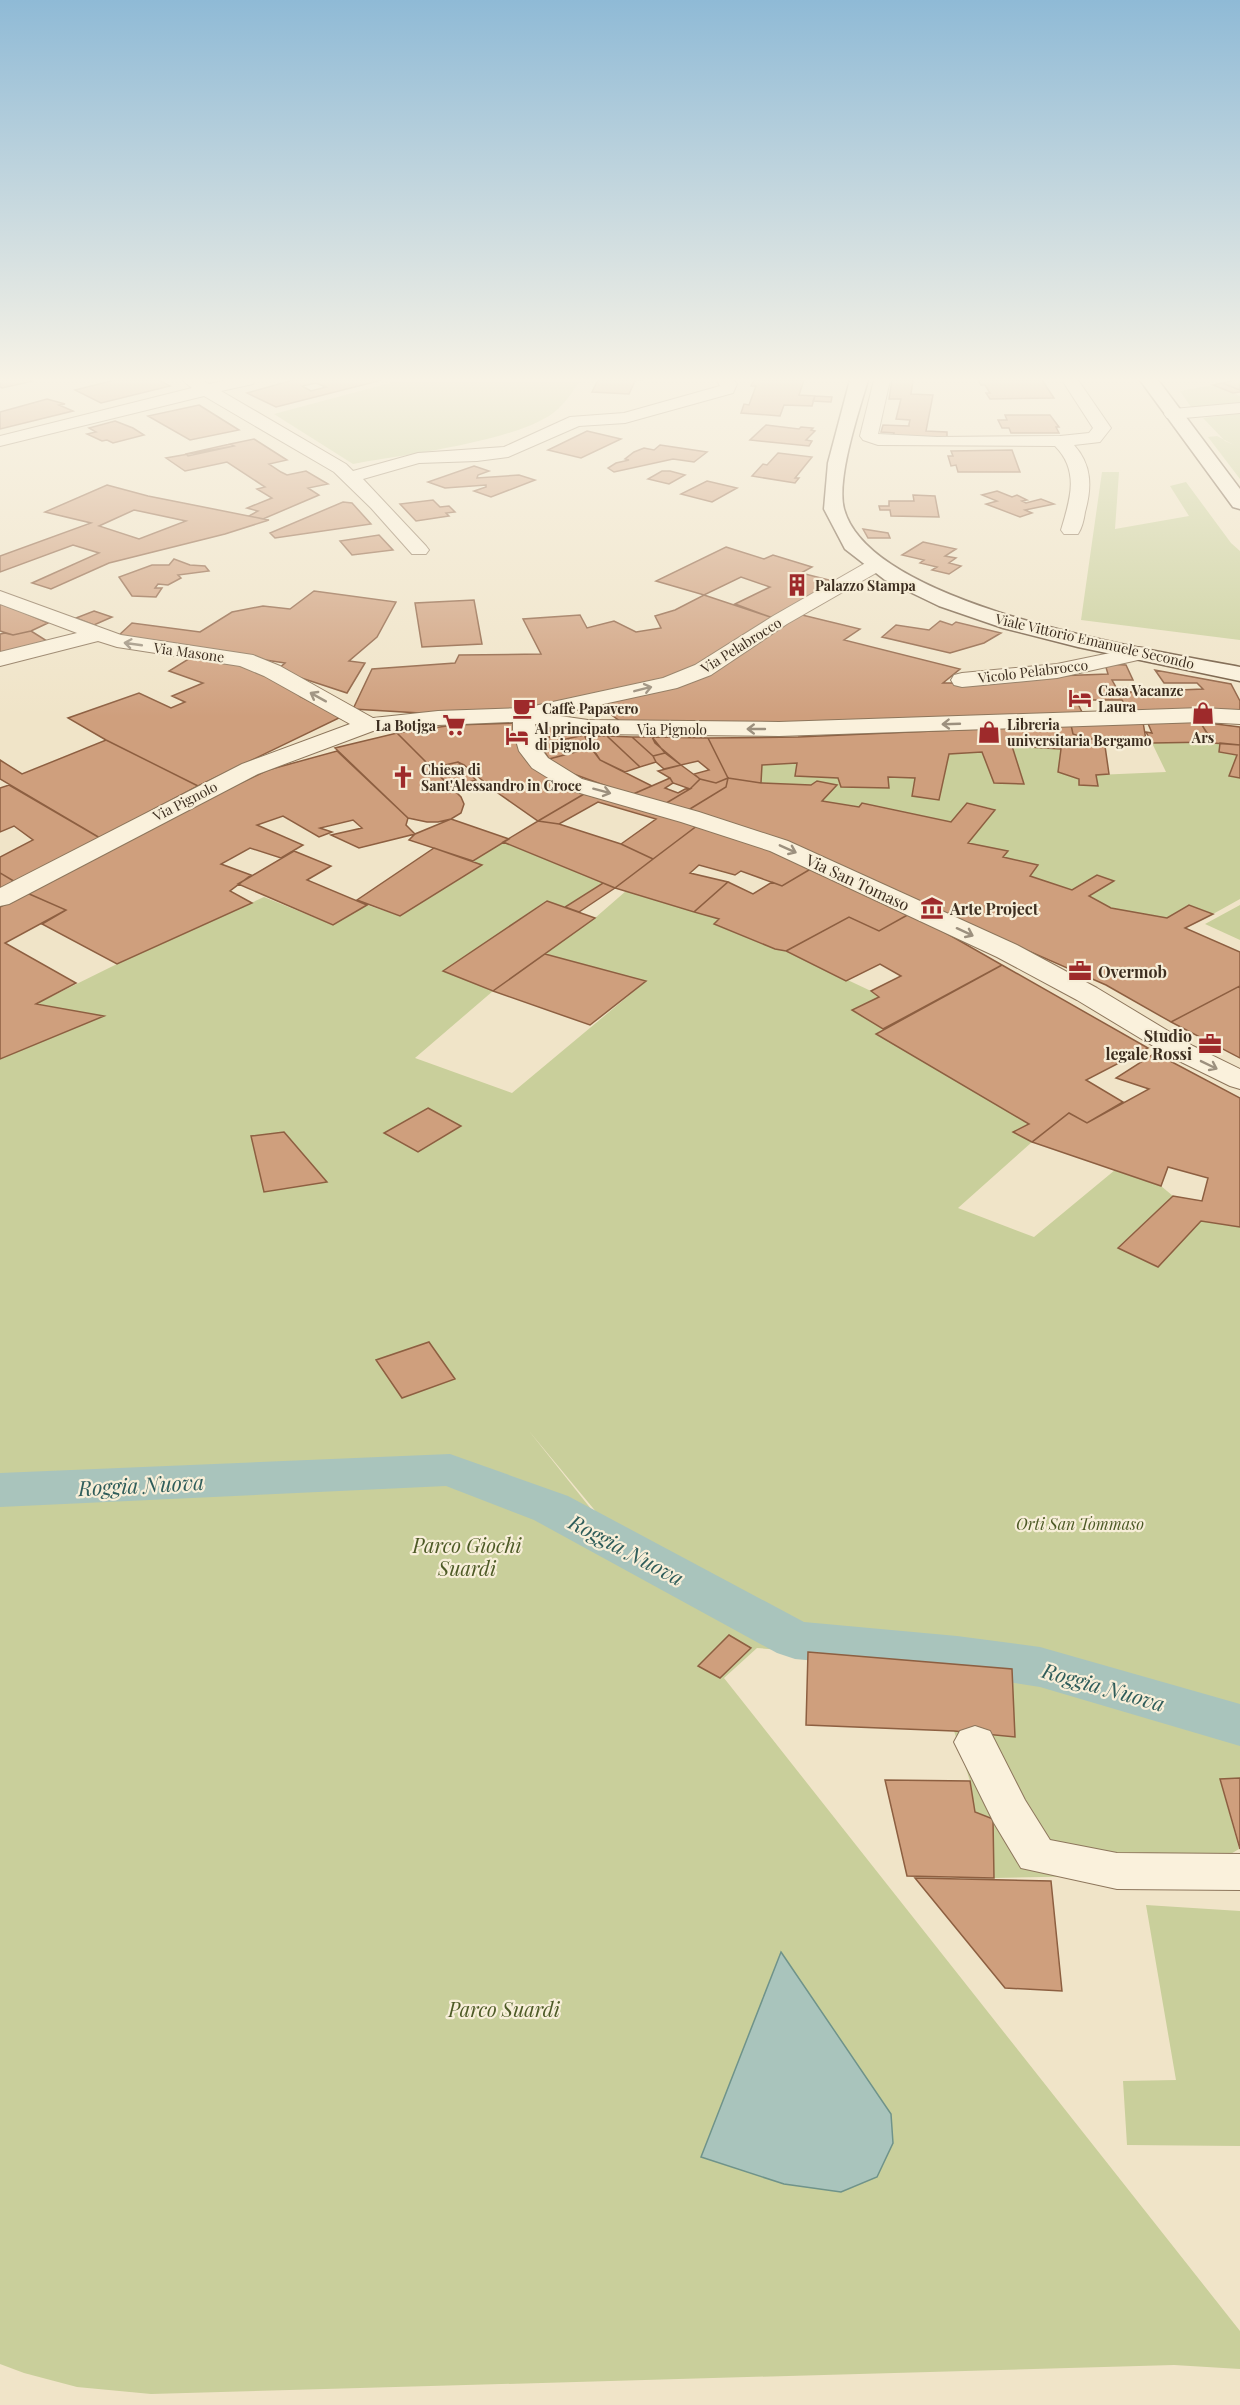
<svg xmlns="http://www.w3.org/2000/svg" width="1240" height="2405" viewBox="0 0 1240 2405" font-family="'Playfair Display',serif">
  <rect width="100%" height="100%" fill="#f0e4c8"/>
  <!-- green -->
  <path fill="#c9cf9b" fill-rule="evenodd" d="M401 380H581C574 389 567 401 558 409 524 441 401 455 353 464L274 414Z
    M1213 385 1240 396V404L1191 407 1180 391Z
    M1240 413V479L1208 437 1217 436 1234 445 1225 441 1203 418Z
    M1102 472H1119L1115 529 1189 516 1170 486 1186 482 1231 543 1240 551V640L1081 620Z
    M1213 742 1220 743 1219 752 1237 755 1229 776 1240 778V899L1213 914 1189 905 1167 918 1111 908 1089 896 1113 881 1072 890 1030 876 1038 865 1003 857 1007 851 968 843 994 809 967 803 951 822 862 803 859 807 822 801 836 785 817 781 811 785 761 783 762 765 797 763 795 776 838 778 889 787 888 777 915 778 912 796 939 800 949 754 982 752 994 783 1024 784 1012 746 1061 749 1058 772 1079 779 1080 785H1096V775L1166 772 1152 743Z
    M503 842 603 883 565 907 546 901 444 971 493 991 415 1058 512 1093 645 982 545 954 595 918 626 891 719 919 714 924 775 949 786 951 871 991 879 997 853 1010 883 1029 876 1034 1029 1124 1032 1142 958 1208 1034 1237 1115 1170 1161 1186 1173 1196 1118 1247 1157 1267 1201 1221 1240 1227V1778L1220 1779 1239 1849 1197 1874 994 1878 993 1819 975 1812 970 1781 954 1731 1015 1737 1012 1669 757 1648 724 1678 1240 2331V2369L1174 2365 151 2394 77 2387 24 2373 0 2364V1059L103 1016 36 1004 117 964 264 897 333 925 367 905 400 916 481 866 473 861ZM529 1431 607 1525 717 1616 607 1529Z
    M1240 905V940L1205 924Z
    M1146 1905 1240 1911V2146L1127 2145 1123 2081 1176 2080Z"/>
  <!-- water -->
  <path fill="#a9c4bc" stroke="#6f938a" stroke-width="1.5" d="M781 1952 891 2114 893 2143 877 2177 841 2192 784 2184 701 2157Z"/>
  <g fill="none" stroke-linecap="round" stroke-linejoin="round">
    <!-- canal -->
    <path fill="#a9c4bc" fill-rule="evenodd" d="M450 1454 568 1496 804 1622 957 1636 1040 1647 1240 1704V1746L1040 1687 957 1674 795 1659 777 1653 534 1520 446 1486 0 1507V1473Z"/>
  </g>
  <!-- building -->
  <path fill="#cf9f7d" stroke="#8d5f41" stroke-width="1.5" fill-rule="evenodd" d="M0 380H31L33 381 2 388 0 387Z
    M115 380H159L170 386 101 403 75 390Z
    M293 380H382L276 407 247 393ZM316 383 326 387 311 391 302 386Z
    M598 380H643L635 381 629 394 592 392Z
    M754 380H804L799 395 815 396 812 406 784 405 780 416 741 413 744 404 749 405 756 386H751Z
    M892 380H913L911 394 933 395 926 431 947 432V437H893L894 433 881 432 883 425 909 426V424L910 420 896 419 901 399H889Z
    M978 380H1042L1054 398 990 399 986 393H990L985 385H981Z
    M1240 380V390L1222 383 1236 380Z
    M1222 383 1240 390V392L1233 393 1213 385Z
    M815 396 832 397 831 402 813 401Z
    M47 399 65 404 59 405 73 411 0 429V412Z
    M199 405 239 430 190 440 148 416Z
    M1005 415H1050L1059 427H1056L1059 433H1011L1009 428H1002L998 420H1007Z
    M115 421 133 428 144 435 113 443 107 440 102 441 87 434 96 432 89 428Z
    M766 425 799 429 801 427 813 428 811 430 815 431 806 440 812 441 809 446 750 440Z
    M587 431 621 439 581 458 548 450Z
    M254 439 287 460 269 464 281 472 287 475 306 471 328 484 308 488 319 495 263 519 249 516 258 511 247 508 272 498 257 489 265 487 227 462 185 471 166 458 234 446 230 444Z
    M230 444 234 446 188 456 186 454Z
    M660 445 707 452 694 462 673 459 614 472 608 468 616 463 629 460 625 459 634 452 644 448 654 450Z
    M1012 450 1020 472H958L956 465 951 466 948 456H953L951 451Z
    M778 453 812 457 795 478H799L795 483 752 476 763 464 767 465Z
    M474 466 489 471 478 475 477 478 519 475 535 480 491 497 474 491 486 487V485L445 488 428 482Z
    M662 471H670L685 475 669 484 648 479Z
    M707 481 737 488 712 502 681 494Z
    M107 485 148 496 269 520 225 534 109 563 51 589 32 583 99 553 73 545 0 572V556L91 523 45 512ZM134 510 139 511 186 521 139 539 99 526Z
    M997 491 1012 497 1017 495 1027 500 1022 501 1026 503 1041 499 1054 504 1025 510 1032 513 1020 517 986 504 997 501 982 495Z
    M913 495 935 496 939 517 891 516 890 510H880L879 506H889V501H914Z
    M433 500 440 507 449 506 455 512 446 513 449 516 416 521 400 504Z
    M343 502 352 503 371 524 275 538 270 533Z
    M863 529 888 533 890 538H868Z
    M379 535 393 550 352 555 340 541Z
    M923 542 956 549 945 556 956 558 949 563 961 566 949 574 932 570 937 567 920 563 924 560 902 555Z
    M726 547 764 559 773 555 812 567 801 573 837 582 773 618 735 604 770 587 741 577 704 595 656 581Z
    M174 559 190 565 205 566 209 571 178 575 181 578 168 585 158 584 155 588H162L156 597 132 596 119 577 152 565H169Z
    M314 591 396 602 377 637 349 661 365 663 347 693 277 670 285 663 117 637 132 623 200 632 232 612 263 606 290 609Z
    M704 595 773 618 693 668 662 680 616 693 524 708 437 714 353 709 372 669 455 663 459 655 541 654 523 619 580 615 587 628 614 621 636 632 661 628 655 616 675 610Z
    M474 600 482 644 422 647 415 603Z
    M0 604 18 610 48 623 31 631 13 635 0 631Z
    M94 611 112 617 94 625 76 618Z
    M798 614 860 629 844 640 960 669 943 683H991L1055 676 1108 674 1105 664 1126 665 1133 680H1112L1116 687H1127L1129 692 1203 689 1197 683H1164L1155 670 1231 684 1240 701V713H1130L1122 700H1076L1084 716 847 722 624 724 595 703 657 690Z
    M940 621 952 625 956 622 1001 633 984 643 950 653 882 637 896 625 929 630Z
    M31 631 47 641 0 655V634L5 633 13 635Z
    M195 655 243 663 308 696 301 697 341 717 198 786 106 740 68 718 139 693 171 708 185 702 172 696 203 683 169 671Z
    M1147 721 1200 722 1213 742 1152 743 1146 732 1152 733Z
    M1143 722 1146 740 1087 739 1073 734 1071 725Z
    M1200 722 1240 727V745L1213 743Z
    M514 723 558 783 584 794 538 821 495 791 464 765 458 762 432 768 397 733 454 725Z
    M1071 725 1073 734 1087 739H1104L1109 774 1096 775 1098 786 1079 785V779L1058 772 1061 749 1012 746 1024 784 994 783 982 752 949 754 939 800 912 796 915 778 888 777 889 788 841 787 838 778 795 776 797 763 762 765 761 783 728 778 708 738 798 737Z
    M551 727 565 734 538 739 534 733Z
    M397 733 461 797 464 804 461 813 451 819 438 822H427L408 818 335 748Z
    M583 733 584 735 540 745 538 739Z
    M583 733 588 736H607L640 767 625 772 600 760Z
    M584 735 591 748 549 759 540 745Z
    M607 736 632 737 653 756 656 762 640 767Z
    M632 737H652L665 753 653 756Z
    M652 737 708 738 728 778 716 783 700 779 694 774 709 770 698 761 681 765 655 743Z
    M106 740 198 786 100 838 0 779V760L22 774Z
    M1220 743 1240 745V778L1229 776 1237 755 1219 752Z
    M591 748 600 760 652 786 631 795 568 772 549 759Z
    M337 751 408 818 406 825 415 834 359 848 331 835 362 828 353 820 320 828 332 832 319 837 283 816 257 825 303 845 281 858 250 848 221 864 251 875 230 891 252 903 117 964 42 924 66 910 27 893 176 814 268 770Z
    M665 753 681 765 664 769 656 762 653 756Z
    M458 762 476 780 450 787 432 768Z
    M681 765 700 779 690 789 673 783 670 778 658 771Z
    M670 778 673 783 665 788 678 793 685 789H690L663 805 631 795Z
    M728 778 726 787 685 812 663 805 690 789 700 779 716 783Z
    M728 778 761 783 811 785 817 781 837 785 822 801 859 807 862 803 951 822 967 803 995 810 968 843 1008 851 1003 857 1038 865 1030 876 1072 890 1097 875 1114 881 1089 896 1111 908 1167 918 1189 905 1213 914 1185 928 1240 952V986L1171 1022 1106 985 933 909 685 812 726 787Z
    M9 785 100 838 17 883 0 873V857L33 840 14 826 0 832V788Z
    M584 794 698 825 653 859 621 844 656 819 598 802 559 824 538 821Z
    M451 819 509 839 473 861 409 840 415 834Z
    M538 821 559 824 621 844 653 859 615 888 503 842Z
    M698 825 769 847 814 867 782 886 741 871 735 875 699 865 690 873 728 882 694 912 615 888Z
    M434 848 482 865 400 916 357 900Z
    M294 851 331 866 307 880 367 905 333 925 238 884Z
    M814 867 911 913 879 931 849 917 786 951 775 949 714 924 719 919 694 912 728 882 753 894 772 882 782 886Z
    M0 873 17 883 0 891Z
    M603 883 615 888 579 912 565 907Z
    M27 893 66 910 5 943 76 983 36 1004 104 1016 0 1059V907Z
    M547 901 595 918 493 991 443 971Z
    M911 913 1002 965 883 1029 852 1010 879 997 871 991 901 976 880 964 846 981 786 951 849 917 879 931Z
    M545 954 646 981 590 1025 493 991Z
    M1002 965 1148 1048 1086 1080 1123 1102 1087 1123 1069 1113 1032 1142 1013 1132 1029 1124 876 1034Z
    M1240 986V1058L1171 1022Z
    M1155 1053 1240 1098V1227L1201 1221 1158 1267 1118 1248 1173 1196 1202 1201 1208 1178 1168 1167 1161 1186 1032 1142 1069 1113 1087 1123 1149 1089 1116 1078Z
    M428 1108 461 1126 418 1152 384 1133Z
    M284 1132 327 1182 264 1192 251 1136Z
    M429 1342 455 1379 402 1398 376 1360Z
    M729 1635 751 1648 720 1678 698 1666Z
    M808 1652 1012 1669 1015 1737 954 1731 806 1725Z
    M1240 1778V1849L1220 1779Z
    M885 1780 970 1781 975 1812 993 1819 994 1878 907 1876Z
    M915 1878 1051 1881 1062 1991 1005 1988Z"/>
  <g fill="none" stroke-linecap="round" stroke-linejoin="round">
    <!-- street casing -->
    <g stroke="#8d765c" stroke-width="2">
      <path id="street" d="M182 380H202L209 384 227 380H255L253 384 221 391 346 464 353 471 418 453 504 447 570 417 624 413 720 386 717 380H734L737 384 733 393 625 423 579 426 508 457 477 461 419 463 363 479 426 546 429 550 426 554H412L371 508 334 472 204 396 0 446V436L192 388Z
        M874 380H890L878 434 937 437 1060 436 1089 433 1093 428 1062 380H1078L1111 428 1100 442 1074 445C1092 465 1092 487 1085 512 1084 519 1082 528 1078 534H1064L1061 530C1070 500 1080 471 1055 446L878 445 863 440 860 436Z
        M1240 403V413L1173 419 1167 418 1164 414 1167 410 1173 409Z
        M876 559 883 561 886 565 883 569 787 624 711 675 677 688 553 715 588 720 779 722 1202 708 1240 710V724L1202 722 779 736 588 734 535 724 542 750 548 758 582 779 699 812 788 841 1017 945 1097 988 1193 1046 1240 1069V1089L1230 1086 1173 1058 1077 1000 997 957 770 851 681 822 566 789 532 768 519 751 513 730V722L438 725 373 731 258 774 9 904 0 906V888L242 764 350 724 264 676 240 666 117 647 98 641 0 666V652L77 633 0 604V591L121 635 253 655 280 666 373 718 438 711 525 708 663 678 695 665 773 616 869 561Z
        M1139 647 1147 648 1150 653 1147 658 1057 678 962 687 954 685 951 680 954 675 962 673 1057 664Z
        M975 1726 990 1731 1025 1800 1050 1840 1117 1853 1240 1854V1890L1117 1889 1021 1868 994 1823 954 1742 960 1731Z"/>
    </g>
    <!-- secondary casing -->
    <g stroke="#6f573f" stroke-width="3">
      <path id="secondary" d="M850 380H868C859 411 836 479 844 509 871 607 1151 650 1240 667V681L1078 647 1003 628 939 606 885 580 845 549 824 509 828 463Z
        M1140 380H1158L1240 489V509L1233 507Z"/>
    </g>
    <!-- street -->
    <use href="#street" fill="#faf1dc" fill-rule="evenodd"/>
    <!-- secondary -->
    <use href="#secondary" fill="#faf1dc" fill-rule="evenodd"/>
  </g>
  <!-- one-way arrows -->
  <defs><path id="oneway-shaft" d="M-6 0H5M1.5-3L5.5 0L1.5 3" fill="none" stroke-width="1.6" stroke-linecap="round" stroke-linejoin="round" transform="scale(1.5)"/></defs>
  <g stroke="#9c907e">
    <use href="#oneway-shaft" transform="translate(133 644) rotate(-172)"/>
    <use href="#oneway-shaft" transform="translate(643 689) rotate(-14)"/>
    <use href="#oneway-shaft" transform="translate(318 697) rotate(-151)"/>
    <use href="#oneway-shaft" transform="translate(951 724) rotate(178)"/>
    <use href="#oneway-shaft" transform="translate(756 729) rotate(180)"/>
    <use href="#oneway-shaft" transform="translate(602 791) rotate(15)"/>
    <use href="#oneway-shaft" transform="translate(788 849) rotate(24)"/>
    <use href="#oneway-shaft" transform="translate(965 932) rotate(25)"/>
    <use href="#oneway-shaft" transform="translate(1209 1065) rotate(26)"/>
  </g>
  <!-- sky -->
  <linearGradient id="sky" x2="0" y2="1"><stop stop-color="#8fbad6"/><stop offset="0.53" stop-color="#f8f3e6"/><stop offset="1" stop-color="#f8f3e6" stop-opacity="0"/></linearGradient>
  <rect width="1240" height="717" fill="url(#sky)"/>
  <!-- icons -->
  <defs>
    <g id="building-bare" transform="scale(1.8)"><path d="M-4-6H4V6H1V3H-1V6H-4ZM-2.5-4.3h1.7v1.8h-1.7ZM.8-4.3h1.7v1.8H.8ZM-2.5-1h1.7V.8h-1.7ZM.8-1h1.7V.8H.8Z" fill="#9e2a2b" stroke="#f7eed8" stroke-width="2.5" paint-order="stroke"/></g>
    <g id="hotel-bare" transform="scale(1.8)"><path d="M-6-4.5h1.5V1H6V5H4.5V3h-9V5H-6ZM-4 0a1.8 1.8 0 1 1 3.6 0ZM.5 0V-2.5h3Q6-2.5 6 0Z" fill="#9e2a2b" stroke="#f7eed8" stroke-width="2.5" paint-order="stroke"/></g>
    <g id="cafe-bare" transform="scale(1.8)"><path d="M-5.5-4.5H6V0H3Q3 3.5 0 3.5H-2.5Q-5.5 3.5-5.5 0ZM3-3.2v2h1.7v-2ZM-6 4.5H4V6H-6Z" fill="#9e2a2b" stroke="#f7eed8" stroke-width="2.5" paint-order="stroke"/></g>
    <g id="shop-bare" transform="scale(1.8)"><path d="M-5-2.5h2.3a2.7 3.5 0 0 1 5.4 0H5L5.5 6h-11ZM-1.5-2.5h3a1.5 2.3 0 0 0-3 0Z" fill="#9e2a2b" stroke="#f7eed8" stroke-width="2.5" paint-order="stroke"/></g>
    <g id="supermarket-bare" transform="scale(1.8)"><path d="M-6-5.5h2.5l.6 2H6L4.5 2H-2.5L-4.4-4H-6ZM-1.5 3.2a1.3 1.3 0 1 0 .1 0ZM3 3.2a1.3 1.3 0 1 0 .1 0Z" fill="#9e2a2b" stroke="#f7eed8" stroke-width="2.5" paint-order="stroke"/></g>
    <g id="church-bare" transform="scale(1.8)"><path d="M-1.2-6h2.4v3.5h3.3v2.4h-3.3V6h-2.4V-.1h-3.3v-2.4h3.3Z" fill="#9e2a2b" stroke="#f7eed8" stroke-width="2.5" paint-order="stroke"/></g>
    <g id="museum-bare" transform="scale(1.8)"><path d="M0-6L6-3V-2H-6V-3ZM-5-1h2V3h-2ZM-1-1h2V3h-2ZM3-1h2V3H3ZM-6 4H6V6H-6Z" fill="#9e2a2b" stroke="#f7eed8" stroke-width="2.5" paint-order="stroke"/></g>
    <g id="office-bare" transform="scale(1.8)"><path d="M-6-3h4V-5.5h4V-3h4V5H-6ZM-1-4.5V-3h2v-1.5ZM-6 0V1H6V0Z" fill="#9e2a2b" stroke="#f7eed8" stroke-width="2.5" paint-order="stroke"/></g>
  </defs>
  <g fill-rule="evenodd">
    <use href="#building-bare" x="797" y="585"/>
    <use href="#hotel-bare" x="1080" y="698"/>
    <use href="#cafe-bare" x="524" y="708"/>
    <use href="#shop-bare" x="1203" y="713"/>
    <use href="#supermarket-bare" x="454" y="725"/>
    <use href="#shop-bare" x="989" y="732"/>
    <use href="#hotel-bare" x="517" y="736"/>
    <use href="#church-bare" x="403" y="777"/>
    <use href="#museum-bare" x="932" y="908"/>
    <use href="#office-bare" x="1080" y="971"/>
    <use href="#office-bare" x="1210" y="1044"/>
  </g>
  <g text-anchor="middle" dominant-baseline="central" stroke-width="4.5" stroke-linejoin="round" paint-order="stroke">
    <!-- far-poi labels -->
    <g font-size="14" font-weight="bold" fill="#3d2e20" stroke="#f7eed8" text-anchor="start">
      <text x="815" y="585">Palazzo Stampa</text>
      <text x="1098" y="690">Casa Vacanze<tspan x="1098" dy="16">Laura</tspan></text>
      <text x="542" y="708">Caffè Papavero</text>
      <text x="1007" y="724">Libreria<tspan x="1007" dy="16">universitaria Bergamo</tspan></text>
      <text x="436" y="725" text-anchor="end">La Botjga</text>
      <text x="535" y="728">Al principato<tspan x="535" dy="16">di pignolo</tspan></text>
      <text x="1203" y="737" text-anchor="middle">Ars</text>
      <text x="421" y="769">Chiesa di<tspan x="421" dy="16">Sant'Alessandro in Croce</tspan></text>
    </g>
    <!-- far-street labels -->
    <g font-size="14" fill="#3d2e20" stroke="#f7eed8">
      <text transform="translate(1095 641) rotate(13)">Viale Vittorio Emanuele Secondo</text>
      <text transform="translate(741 645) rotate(-32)">Via Pelabrocco</text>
      <text transform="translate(189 652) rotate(8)">Via Masone</text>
      <text transform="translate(1033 671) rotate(-7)">Vicolo Pelabrocco</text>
      <text x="672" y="729">Via Pignolo</text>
      <text transform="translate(185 801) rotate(-27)">Via Pignolo</text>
    </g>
    <!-- street labels -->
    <g font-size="16" fill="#3d2e20" stroke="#f7eed8">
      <text transform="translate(858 882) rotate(25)">Via San Tomaso</text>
    </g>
    <!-- poi labels -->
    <g font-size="16" font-weight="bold" fill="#3d2e20" stroke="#f7eed8" text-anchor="start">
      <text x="950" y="908">Arte Project</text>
      <text x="1098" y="971">Overmob</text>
      <text x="1192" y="1035" text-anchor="end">Studio<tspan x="1192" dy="18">legale Rossi</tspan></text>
    </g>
    <!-- park labels -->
    <g font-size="16" font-style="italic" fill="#4d5a26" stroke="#f7eed8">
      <text x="1080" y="1523">Orti San Tommaso</text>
    </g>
    <!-- near-park labels -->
    <g font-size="20" font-style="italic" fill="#4d5a26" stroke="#f7eed8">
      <text x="467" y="1544">Parco Giochi<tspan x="467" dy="23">Suardi</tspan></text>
      <text x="504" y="2008">Parco Suardi</text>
    </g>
    <!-- near-water labels -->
    <g font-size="21" font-style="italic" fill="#2f5d5a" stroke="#f7eed8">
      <text transform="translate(141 1484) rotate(-3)">Roggia Nuova</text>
      <text transform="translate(627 1549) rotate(28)">Roggia Nuova</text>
      <text transform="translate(1104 1686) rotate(16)">Roggia Nuova</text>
    </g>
  </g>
</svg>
